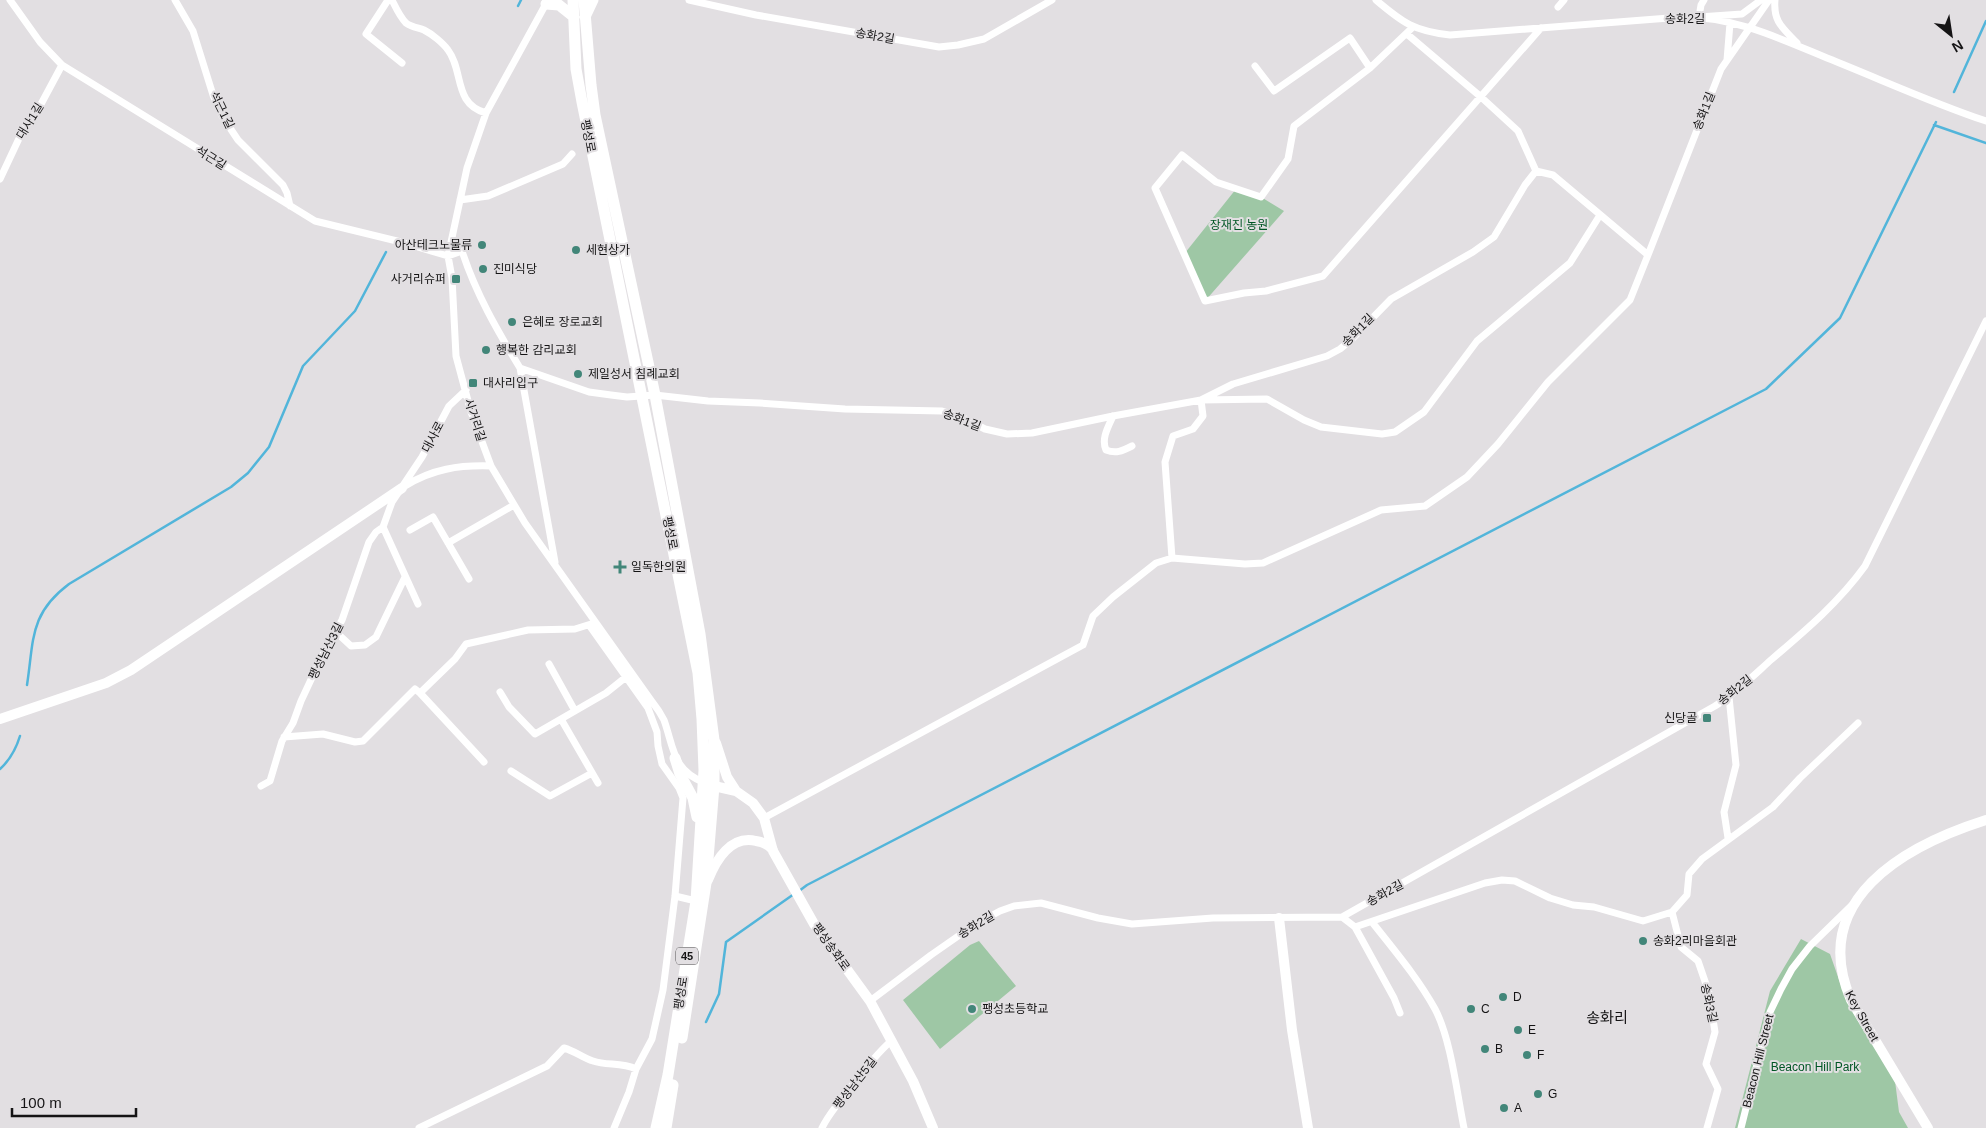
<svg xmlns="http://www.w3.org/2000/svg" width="1986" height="1128" viewBox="0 0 1986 1128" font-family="Helvetica,'Noto Sans KR',sans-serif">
  <rect width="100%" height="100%" fill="#e2dfe2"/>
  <!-- green -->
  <path fill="#9ec7a5" d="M1236 189 1261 197 1284 211 1205 301 1185 253Z
    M1801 939 1830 954 1844 994 1853 1013 1895 1081 1899 1112 1908 1128H1735L1770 991Z
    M979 941 1016 986 940 1049 903 1000 970 945Z"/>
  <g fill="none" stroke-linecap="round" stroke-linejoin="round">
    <!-- stream -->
    <path stroke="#52b5da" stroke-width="2.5" d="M518 6 521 0
      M1954 92 1986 21
      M1934 125 1986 143
      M27 685C34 640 29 614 69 584L231 487 248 473 269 447 303 366 355 311 386 252
      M0 769C10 760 16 749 20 736
      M799 891 807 885 1766 389 1840 318 1936 122
      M706 1022 719 994 726 942 794 894"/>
    <!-- street -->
    <path stroke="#fff" stroke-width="7" d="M10 0 40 42 62 65 315 221 401 242 448 256 462 251C476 294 497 330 520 368L589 392 611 395 627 397 655 395 708 401 760 403 845 409 942 411 963 418 985 429 1007 434 1032 433 1113 416 1201 400 1233 384 1327 356 1340 349 1351 340 1391 299 1473 252 1494 237 1525 185 1536 171 1553 175 1648 255 1721 69 1769 0
      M175 0 193 31 213 95 222 116 238 140 283 185 287 193 290 206
      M388 0 366 34 402 63
      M392 0C396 8 400 17 406 23 411 27 419 28 424 30 432 34 443 43 448 50 464 71 453 104 486 113
      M548 0 486 113 467 168 448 256 452 278 456 356 471 412 491 466 525 523 653 703C657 708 661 714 664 720 674 748 672 770 705 783
      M689 0 756 15 939 47 958 45 984 39 1052 0
      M1376 0C1403 23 1414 31 1450 35L1682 17C1733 16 1781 39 1827 58 1880 79 1932 103 1986 121
      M1704 0 1701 5 1699 17 1742 14 1761 0
      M1775 0C1773 22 1783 28 1797 43
      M1558 7 1564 0
      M1413 27 1370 68 1294 126 1288 159 1261 197 1216 182 1182 155 1155 188 1205 301 1244 293 1266 291 1323 276 1541 28
      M1407 34 1481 97 1518 131 1536 171
      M1727 60 1730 23
      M1255 66 1274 91 1350 38 1370 68
      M0 179 23 130 40 106 62 65
      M460 200 488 196 563 164 572 154
      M520 368 555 562
      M1113 416C1108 427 1101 439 1106 450 1116 454 1122 451 1132 446
      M405 486C432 469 459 465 491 466
      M383 527 418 604
      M410 530 433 517 469 579
      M448 543 514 505
      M1172 558 1165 462 1173 436 1193 429 1203 416 1201 400 1267 399 1304 420 1321 427 1382 434 1395 432 1424 412 1477 341 1570 263 1600 215
      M589 625 648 708 657 732 658 746 662 764 679 788 683 798 675 896 663 990 652 1039 636 1069 629 1092 614 1128
      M337 633 351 646 365 645 376 637 405 577
      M549 664 575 711
      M500 692 509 707 535 734 606 693 626 677
      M561 719 598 783
      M284 737 323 734 355 742 363 741 415 689 420 693
      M484 762 420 693 455 659 466 644 528 630 575 629 591 624
      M511 771 550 796 592 773
      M261 786 270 781 282 741 293 723 301 701 323 654 337 633V629L342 620 369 542 376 532 383 527 392 502 422 457 449 406 466 390
      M764 818 1083 645 1093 616 1113 597 1156 563 1172 558 1245 564 1263 563 1381 510 1425 506 1467 477 1498 444 1548 382 1630 300 1648 255
      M1728 838 1724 812 1736 765 1729 697
      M675 896 696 901
      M1672 912 1681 947 1698 961 1709 993 1715 1032 1706 1064 1718 1089 1707 1128
      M1342 917 1355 927 1485 883 1502 880 1515 881 1550 898 1573 905 1594 907 1643 921 1672 912 1687 895 1689 874 1702 859 1773 807 1800 778 1858 723
      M1372 922C1394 950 1418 978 1435 1009 1451 1039 1457 1094 1464 1128
      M1355 927 1394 998 1400 1013
      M870 1001 931 955 974 925 1000 911 1014 906 1041 903 1098 918 1132 924 1213 918 1342 917 1715 706C1736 693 1754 675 1772 659 1806 630 1839 602 1865 566L1986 321
      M419 1128 547 1066 564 1048C575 1051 583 1058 593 1061 607 1066 621 1062 636 1069
      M822 1128C827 1117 835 1108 842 1098 858 1078 872 1058 891 1041
      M1741 1128 1770 1012 1781 989 1792 969 1810 946 1851 906"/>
    <!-- secondary -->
    <path stroke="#fff" stroke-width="10" d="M0 719 106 683 131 670 402 488
      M716 743 727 777 736 791
      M714 786 736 791 753 803 764 818 773 851 814 924 870 1001 913 1081 933 1128
      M708 880C716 860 731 835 756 841 763 842 769 845 773 850
      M1279 918 1292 1030 1308 1128
      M1928 1128 1851 1000C1808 900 1904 846 1986 820"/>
    <!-- primary -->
    <path stroke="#fff" stroke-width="11" d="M573 0 576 69 582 102 698 673 702 719 704 770 696 901 668 1075 656 1128
      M584 0 591 85 595 115 655 395 700 634 714 740V786L706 883 682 1038
      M546 4 559 5 574 17
      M585 17 593 0
      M675 758 680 774 693 798 697 817
      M666 1128 673 1085"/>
  </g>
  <!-- markers -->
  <g fill="#428679" stroke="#e2dfe2" stroke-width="2">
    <circle cx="482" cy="245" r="5"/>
    <circle cx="576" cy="250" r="5"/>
    <circle cx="483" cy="269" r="5"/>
    <rect x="451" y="274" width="10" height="10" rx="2.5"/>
    <circle cx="512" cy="322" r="5"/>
    <circle cx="486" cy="350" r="5"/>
    <circle cx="578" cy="374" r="5"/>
    <rect x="468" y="378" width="10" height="10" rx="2.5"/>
    <path d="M617.5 559.5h5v5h5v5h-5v5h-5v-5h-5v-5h5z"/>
    <rect x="1702" y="713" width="10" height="10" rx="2.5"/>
    <circle cx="1643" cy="941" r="5"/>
    <circle cx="1503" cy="997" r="5"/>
    <circle cx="972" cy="1009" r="5"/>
    <circle cx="1471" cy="1009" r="5"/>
    <circle cx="1518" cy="1030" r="5"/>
    <circle cx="1485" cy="1049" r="5"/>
    <circle cx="1527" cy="1055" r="5"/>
    <circle cx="1538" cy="1094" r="5"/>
    <circle cx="1504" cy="1108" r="5"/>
  </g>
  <g text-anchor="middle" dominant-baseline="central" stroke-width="4" stroke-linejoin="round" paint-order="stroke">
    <!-- shield labels -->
    <rect fill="#e2dfe2" stroke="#525152" stroke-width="1" x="676" y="947.5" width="22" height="17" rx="4"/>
    <g font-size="11" font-weight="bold" fill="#151415">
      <text x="687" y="956">45</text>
    </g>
    <!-- street labels -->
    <g font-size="12" fill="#151415" stroke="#e2dfe2">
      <text x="1685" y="19">송화2길</text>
      <text transform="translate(875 36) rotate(10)">송화2길</text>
      <text transform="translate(222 110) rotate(64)">석근1길</text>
      <text transform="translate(1704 111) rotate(-68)">송화1길</text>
      <text transform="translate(30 121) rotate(-58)">대사1길</text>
      <text transform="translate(588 136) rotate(79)">팽성로</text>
      <text transform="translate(211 158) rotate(32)">석근길</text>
      <text transform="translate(1358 330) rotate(-45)">송화1길</text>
      <text transform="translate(475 420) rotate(72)">사거리길</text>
      <text transform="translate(962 420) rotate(21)">송화1길</text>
      <text transform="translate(433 437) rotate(-62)">대사로</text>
      <text transform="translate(670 533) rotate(79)">팽성로</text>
      <text transform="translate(326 651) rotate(-63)">팽성남산3길</text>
      <text transform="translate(1735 690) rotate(-38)">송화2길</text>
      <text transform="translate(1385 893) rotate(-29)">송화2길</text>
      <text transform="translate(976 925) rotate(-31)">송화2길</text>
      <text transform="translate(831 947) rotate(55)">팽성송화로</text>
      <text transform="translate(681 993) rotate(-81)">팽성로</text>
      <text transform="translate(1709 1003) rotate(78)">송화3길</text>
      <text transform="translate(1862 1016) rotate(61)">Key Street</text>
      <text transform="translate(1758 1061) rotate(-76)">Beacon Hill Street</text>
      <text transform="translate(855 1083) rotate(-52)">팽성남산5길</text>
    </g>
    <!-- park labels -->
    <g font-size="12" fill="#005625" stroke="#e2dfe2">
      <text x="1239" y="225">장재진 농원</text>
      <text x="1815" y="1067">Beacon Hill Park</text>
    </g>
    <!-- poi labels -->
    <g font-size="12" fill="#151415" stroke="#e2dfe2" text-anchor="start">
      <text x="472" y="245" text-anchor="end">아산테크노물류</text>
      <text x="586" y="250">세현상가</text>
      <text x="493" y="269">진미식당</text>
      <text x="446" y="279" text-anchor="end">사거리슈퍼</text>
      <text x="522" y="322">은혜로 장로교회</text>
      <text x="496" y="350">행복한 감리교회</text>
      <text x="588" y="374">제일성서 침례교회</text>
      <text x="483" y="383">대사리입구</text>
      <text x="631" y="567">일독한의원</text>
      <text x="1697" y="718" text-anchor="end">신당골</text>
      <text x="1653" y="941">송화2리마을회관</text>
      <text x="1513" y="997">D</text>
      <text x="982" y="1009">팽성초등학교</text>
      <text x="1481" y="1009">C</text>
      <text x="1528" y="1030">E</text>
      <text x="1495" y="1049">B</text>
      <text x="1537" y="1055">F</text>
      <text x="1548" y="1094">G</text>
      <text x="1514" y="1108">A</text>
    </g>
    <!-- quarter labels -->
    <g font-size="15" fill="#151415" stroke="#e2dfe2">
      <text x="1607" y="1017">송화리</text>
    </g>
  </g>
  <!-- north arrow -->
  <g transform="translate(1951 35) rotate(150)" stroke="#e2dfe2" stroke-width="4" paint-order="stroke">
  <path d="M0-4L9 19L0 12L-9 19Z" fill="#151415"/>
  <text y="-8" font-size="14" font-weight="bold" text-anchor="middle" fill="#151415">N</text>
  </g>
  <!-- scale -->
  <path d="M12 1108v8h124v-8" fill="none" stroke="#151415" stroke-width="2.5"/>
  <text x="20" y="1108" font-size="15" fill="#151415" stroke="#e2dfe2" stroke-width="4" paint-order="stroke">100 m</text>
</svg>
